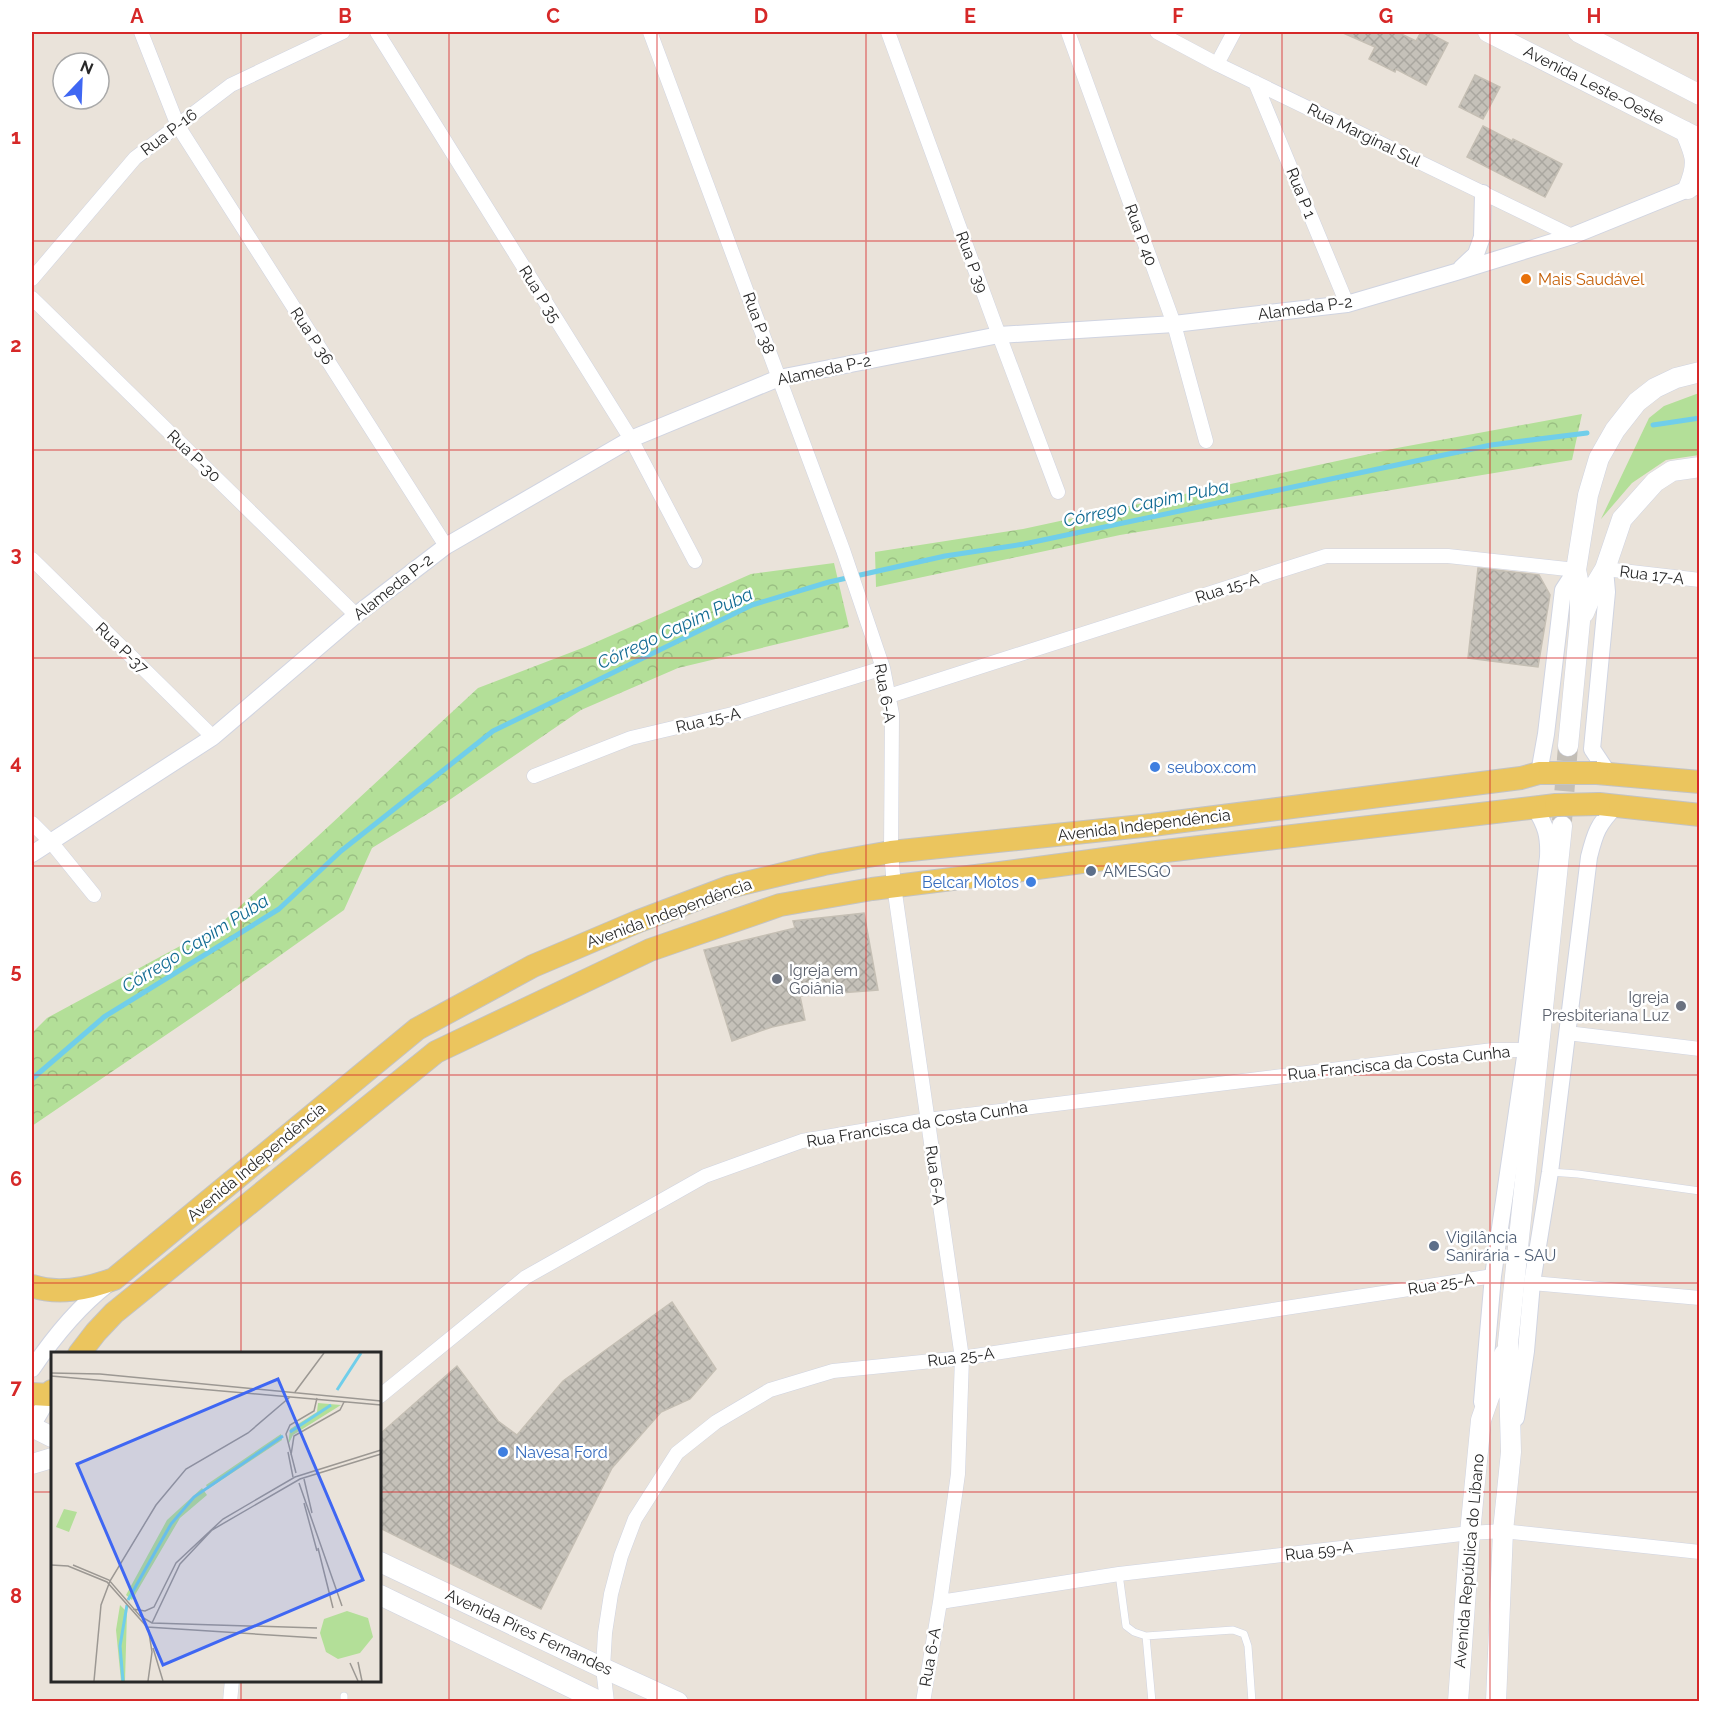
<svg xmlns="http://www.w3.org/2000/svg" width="1731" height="1733" viewBox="0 0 1731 1733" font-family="Raleway,sans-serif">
  <defs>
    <pattern id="forest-crowns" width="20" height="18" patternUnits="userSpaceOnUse" patternTransform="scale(1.5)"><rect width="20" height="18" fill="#b3df98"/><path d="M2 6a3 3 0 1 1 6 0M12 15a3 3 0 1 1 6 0" fill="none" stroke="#9abf83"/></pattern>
    <pattern id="building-cross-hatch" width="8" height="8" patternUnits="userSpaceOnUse" patternTransform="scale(1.5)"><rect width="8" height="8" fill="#c5c1b9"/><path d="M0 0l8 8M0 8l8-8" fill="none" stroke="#a9a69f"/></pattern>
  </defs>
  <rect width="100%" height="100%" fill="#eae3da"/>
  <!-- grass -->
  <path fill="#b3df98" d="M1699 393V455L1666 460 1632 483 1601 519 1649 418 1664 406Z"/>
  <!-- forest -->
  <path fill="url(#forest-crowns)" d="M1582 414 1572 460 1120 535 876 587 875 552 1023 529 1397 448Z
    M834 563 849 627 678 668 581 710 445 803 372 848 344 910 216 1001 32 1126V1033L47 1018 219 925 317 837 478 688 585 647 751 574Z"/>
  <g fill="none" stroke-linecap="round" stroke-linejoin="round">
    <!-- stream -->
    <path stroke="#70ceea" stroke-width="5" d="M1653 425 1700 418
      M32 1079 104 1017 279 909 341 851 493 731 752 605 829 582 945 556 1024 544 1491 445 1587 433"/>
  </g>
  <!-- building -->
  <path fill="url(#building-cross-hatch)" stroke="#c5bfb4" stroke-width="1.5" d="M1341 32H1397L1416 41 1421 32H1427L1448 43 1426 85 1396 69 1395 72 1369 59 1375 47Z
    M1475 75 1500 87 1483 119 1459 107Z
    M1483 126 1512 141 1513 139 1562 164 1545 197 1467 157Z
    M1478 568 1539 575 1550 595 1538 667 1468 658Z
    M864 913 878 990 800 996 805 1020 772 1027 732 1041 704 950 795 928 793 921Z
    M672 1302 716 1369 690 1399 661 1412 612 1468 541 1609 380 1528V1434L457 1366 498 1421 517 1435 563 1381Z"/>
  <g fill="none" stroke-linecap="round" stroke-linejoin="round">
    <!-- secondary-tunnel -->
    <path stroke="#c3beb6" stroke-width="20" stroke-dasharray="20 10" stroke-linecap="butt" d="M1562 821 1568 746"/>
    <!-- service casing -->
    <g stroke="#d0d4e1" stroke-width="8">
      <path id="service" d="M1550 1172 1578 1174 1700 1191
        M1119 1574 1126 1626 1134 1632 1146 1636 1233 1630 1244 1634 1248 1646 1252 1702
        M1146 1636 1152 1702
        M344 1702V1696"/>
    </g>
    <!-- minor casing -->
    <g stroke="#d0d4e1" stroke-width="15">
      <path id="minor" d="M141 32 178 126 446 546
        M377 32 631 439 695 561
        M650 32 843 550 883 668 892 714 891 852 894 886 962 1358 958 1474 940 1602 923 1702
        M888 32 993 319 1058 492
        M1068 32 1174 324 1206 441
        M1157 32 1217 64 1572 236
        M1217 64 1234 32
        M1255 82 1347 304
        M32 279 135 158 231 85 343 32
        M32 298 356 615
        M32 559 213 737
        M1605 569 1700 580
        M889 696 1326 556H1448L1576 570
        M534 776 631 738 741 712 883 668
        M32 823 51 842 94 895
        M1567 1033 1700 1049
        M1532 1283 1700 1298
        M380 1396 526 1277 705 1176 802 1141 927 1120 1493 1050H1526
        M940 1602 1119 1574 1470 1533 1503 1531 1700 1552
        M230 1702 232 1680
        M607 1702 603 1668 605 1633 611 1594 621 1556 635 1519 677 1453 716 1422 770 1390 833 1371 962 1358 1493 1276"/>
    </g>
    <!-- tertiary casing -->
    <g stroke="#d0d4e1" stroke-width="18">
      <path id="tertiary" d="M1461 268 1476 254 1482 237 1483 193
        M1605 569 1607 592 1592 749 1608 773
        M1539 773 1546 734 1563 590 1576 570
        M32 854 213 737 356 615 446 546 631 439 779 378 999 335 1174 324 1347 304 1456 272 1572 236 1688 189 1700 186
        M32 1369C53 1338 78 1307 108 1284
        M1482 1402 1493 1276 1526 1050 1548 857C1549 836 1546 826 1535 808
        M1516 1418 1526 1351 1532 1283 1550 1172 1589 857C1595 833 1598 824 1616 806
        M32 1426 50 1395"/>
    </g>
    <!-- secondary casing -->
    <g stroke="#d0d4e1" stroke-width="21">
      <path id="secondary" d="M1488 32 1700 139
        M1578 32 1700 95
        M1685 131C1696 156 1699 163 1688 189
        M1584 613 1596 584 1605 569 1622 519 1655 482 1672 471 1700 467
        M1568 746 1580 621V590L1576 570 1588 495 1599 458 1615 430 1637 402 1655 388 1676 378 1700 372
        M32 1427 52 1437
        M32 1464 52 1458
        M380 1562 603 1668 678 1702
        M380 1595 601 1702
        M1458 1702 1470 1533 1481 1420 1504 1354
        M1496 1702 1503 1531 1511 1452 1508 1343 1562 826"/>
    </g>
    <!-- primary casing -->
    <g stroke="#c3c3c3" stroke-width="24">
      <path id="primary" d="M1597 773 1700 782
        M1599 804 1700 815
        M32 1286C59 1295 87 1289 114 1279L417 1029 533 966 639 921 729 887 824 864 891 852 1152 825 1521 778 1539 773H1550
        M79 1354 96 1332 114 1313 436 1052 650 950 780 905 872 889 1000 873 1157 852 1556 805
        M32 1394 50 1395 52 1391"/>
    </g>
    <!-- service -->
    <use href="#service" stroke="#fff" stroke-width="7"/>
    <!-- minor -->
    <use href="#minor" stroke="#fff" stroke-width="14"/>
    <!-- tertiary -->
    <use href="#tertiary" stroke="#fff" stroke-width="16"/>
    <!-- secondary -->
    <use href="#secondary" stroke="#fff" stroke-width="20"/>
    <!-- primary -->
    <use href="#primary" stroke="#ebc55e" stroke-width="22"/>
    <!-- primary-bridge casing -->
    <g stroke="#c3c3c3" stroke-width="24" stroke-linecap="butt">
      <path id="primary-bridge" d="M1550 773H1597
        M1556 805 1599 804"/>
    </g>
    <!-- primary-bridge -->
    <use href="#primary-bridge" stroke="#ebc55e" stroke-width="22"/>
  </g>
  <!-- grid -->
  <path fill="none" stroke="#d62828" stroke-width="1.5" stroke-opacity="0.55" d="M241 32V1354M449 32V1702M657 32V1702M866 32V1702M1074 32V1702M1282 32V1702M1490 32V1702M32 241H1700M32 450H1700M32 658H1700M32 866H1700M32 1075H1700M32 1283H1700M32 1492H52M380 1492H1700M241 1680V1702"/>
  <!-- markers -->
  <circle fill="#e8710a" stroke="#fff" stroke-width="2" cx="1526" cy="279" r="6"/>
  <g fill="#3f7fe0" stroke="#fff" stroke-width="2">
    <circle cx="1155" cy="767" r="6"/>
    <circle cx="1031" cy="882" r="6"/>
    <circle cx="503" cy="1452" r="6"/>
  </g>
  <g fill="#5c6f8a" stroke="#fff" stroke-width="2">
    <circle cx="1091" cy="871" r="6"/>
    <circle cx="1434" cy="1246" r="6"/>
  </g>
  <g fill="#6b7280" stroke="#fff" stroke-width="2">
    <circle cx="777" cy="979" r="6"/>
    <circle cx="1681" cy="1006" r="6"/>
  </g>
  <g text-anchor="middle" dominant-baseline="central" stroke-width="5" stroke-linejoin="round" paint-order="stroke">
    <!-- street labels -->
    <g font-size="16" fill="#282828" stroke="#fff">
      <text transform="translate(1594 85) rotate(27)">Avenida Leste-Oeste</text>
      <text transform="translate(169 132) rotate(-37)">Rua P-16</text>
      <text transform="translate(1364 135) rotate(26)">Rua Marginal Sul</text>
      <text transform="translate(1301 193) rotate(68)">Rua P 1</text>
      <text transform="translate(1141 235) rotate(70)">Rua P 40</text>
      <text transform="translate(972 262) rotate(70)">Rua P 39</text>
      <text transform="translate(540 294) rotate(58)">Rua P 35</text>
      <text transform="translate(1305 308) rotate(-8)">Alameda P-2</text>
      <text transform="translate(759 323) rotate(70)">Rua P 38</text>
      <text transform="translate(312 336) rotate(57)">Rua P 36</text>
      <text transform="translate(824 370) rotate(-12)">Alameda P-2</text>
      <text transform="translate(194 456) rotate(44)">Rua P-30</text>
      <text transform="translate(1652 575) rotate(7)">Rua 17-A</text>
      <text transform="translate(393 587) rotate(-38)">Alameda P-2</text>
      <text transform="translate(1227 588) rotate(-18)">Rua 15-A</text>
      <text transform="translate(122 648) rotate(44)">Rua P-37</text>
      <text transform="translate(885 693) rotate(80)">Rua 6-A</text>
      <text transform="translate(708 720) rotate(-13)">Rua 15-A</text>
      <text transform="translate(1144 825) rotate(-7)">Avenida Independência</text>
      <text transform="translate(669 913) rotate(-20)">Avenida Independência</text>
      <text transform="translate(1399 1063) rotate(-6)">Rua Francisca da Costa Cunha</text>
      <text transform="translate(917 1124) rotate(-9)">Rua Francisca da Costa Cunha</text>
      <text transform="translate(256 1162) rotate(-40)">Avenida Independência</text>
      <text transform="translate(935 1175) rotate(82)">Rua 6-A</text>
      <text transform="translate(1441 1284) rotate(-9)">Rua 25-A</text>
      <text transform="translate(961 1357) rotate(-7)">Rua 25-A</text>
      <text transform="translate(1319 1551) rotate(-7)">Rua 59-A</text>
      <text transform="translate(1469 1561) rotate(-85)">Avenida República do Líbano</text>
      <text transform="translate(529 1632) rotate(25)">Avenida Pires Fernandes</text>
      <text transform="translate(930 1657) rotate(-80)">Rua 6-A</text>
    </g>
    <!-- food labels -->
    <g font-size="16" fill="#c56008" stroke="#fff" text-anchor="start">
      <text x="1538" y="279">Mais Saudável</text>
    </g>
    <!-- shop labels -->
    <g font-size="16" fill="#366cbe" stroke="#fff" text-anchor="start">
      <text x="1167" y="767">seubox.com</text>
      <text x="1019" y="882" text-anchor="end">Belcar Motos</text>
      <text x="515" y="1452">Navesa Ford</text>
    </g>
    <!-- service labels -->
    <g font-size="16" fill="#4e5e75" stroke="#fff" text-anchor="start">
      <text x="1103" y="871">AMESGO</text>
      <text x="1446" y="1237">Vigilância<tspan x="1446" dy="18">Sanirária - SAU</tspan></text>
    </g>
    <!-- worship labels -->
    <g font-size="16" fill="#5b616d" stroke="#fff" text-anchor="start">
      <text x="789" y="970">Igreja em<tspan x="789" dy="18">Goiânia</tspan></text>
      <text x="1669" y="997" text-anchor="end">Igreja<tspan x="1669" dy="18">Presbiteriana Luz</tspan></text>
    </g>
    <!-- water labels -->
    <g font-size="18" font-style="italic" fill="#126b93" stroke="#fff">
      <text transform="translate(1146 503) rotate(-12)">Córrego Capim Puba</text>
      <text transform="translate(675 628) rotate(-25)">Córrego Capim Puba</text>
      <text transform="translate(195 943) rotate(-32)">Córrego Capim Puba</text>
    </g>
  </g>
  <!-- overview -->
  <g transform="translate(51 1352)">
    <rect width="330" height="330" fill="#eae3da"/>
    <path d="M267 51 290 53 242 83 237 93 239 77 266 60Z" fill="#b3df98"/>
    <path d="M230 82 231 88 157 137 155 133ZM151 136 156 143 129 166 81 248 75 243 116 168ZM13 157 26 160 18 180 5 175ZM69 253 76 260 74 329H70L65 278ZM296 259 317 266 322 285 309 301 287 307 275 300 269 281 273 267Z" fill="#b3df98"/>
    <path fill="none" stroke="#70ceea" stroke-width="3" d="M286 38 310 1M239 80 280 53M77 248 120 172 143 145 232 84M72 329 69 294 76 253"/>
    <path fill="none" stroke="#9c9893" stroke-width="1.5" d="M0 21 49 22 330 49M0 24 330 53M244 40 273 1M237 100 242 125M240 103 243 84 289 58 293 50M245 121 235 82 239 73 263 59 266 46M253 127 261 161M248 131 291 254M253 151 266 199M267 196 282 256M0 213 17 214 56 230 96 275 266 286M22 213 58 228 89 264 101 271 266 276M82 257 94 259 103 255 125 211 172 167 244 125 330 98M101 271 129 212 161 178 249 127 330 102M97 275 101 300 97 329M102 296 112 329M307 310 311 329M299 311 307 329M43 329 50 253 59 229 105 153 135 117 197 81 239 45"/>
    <path fill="#3f67f3" fill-opacity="0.15" stroke="#3f67f3" stroke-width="3" d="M227 27 312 228 112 313 26 112Z"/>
    <rect width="330" height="330" fill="none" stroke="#282828" stroke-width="3"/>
  </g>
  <!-- border -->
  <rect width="1731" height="1733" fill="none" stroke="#ffffff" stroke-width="66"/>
  <!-- north arrow -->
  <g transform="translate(81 81) rotate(23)"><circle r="28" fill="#ffffff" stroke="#a9a9a9" stroke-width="1.5"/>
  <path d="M0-4.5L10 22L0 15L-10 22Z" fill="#3f67f3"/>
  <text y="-9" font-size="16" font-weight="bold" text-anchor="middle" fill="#282828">N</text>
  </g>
  <rect x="33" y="33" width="1665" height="1667" fill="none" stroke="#d62828" stroke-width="2"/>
  <g font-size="20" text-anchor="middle" font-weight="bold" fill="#d62828">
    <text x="137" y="23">A</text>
    <text x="345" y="23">B</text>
    <text x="553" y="23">C</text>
    <text x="761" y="23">D</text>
    <text x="970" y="23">E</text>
    <text x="1178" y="23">F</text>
    <text x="1386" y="23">G</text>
    <text x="1594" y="23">H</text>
    <text x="16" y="144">1</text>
    <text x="16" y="352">2</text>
    <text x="16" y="561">3</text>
    <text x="16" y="769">4</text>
    <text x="16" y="978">5</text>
    <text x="16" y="1186">6</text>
    <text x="16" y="1394">7</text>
    <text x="16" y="1603">8</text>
  </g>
</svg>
